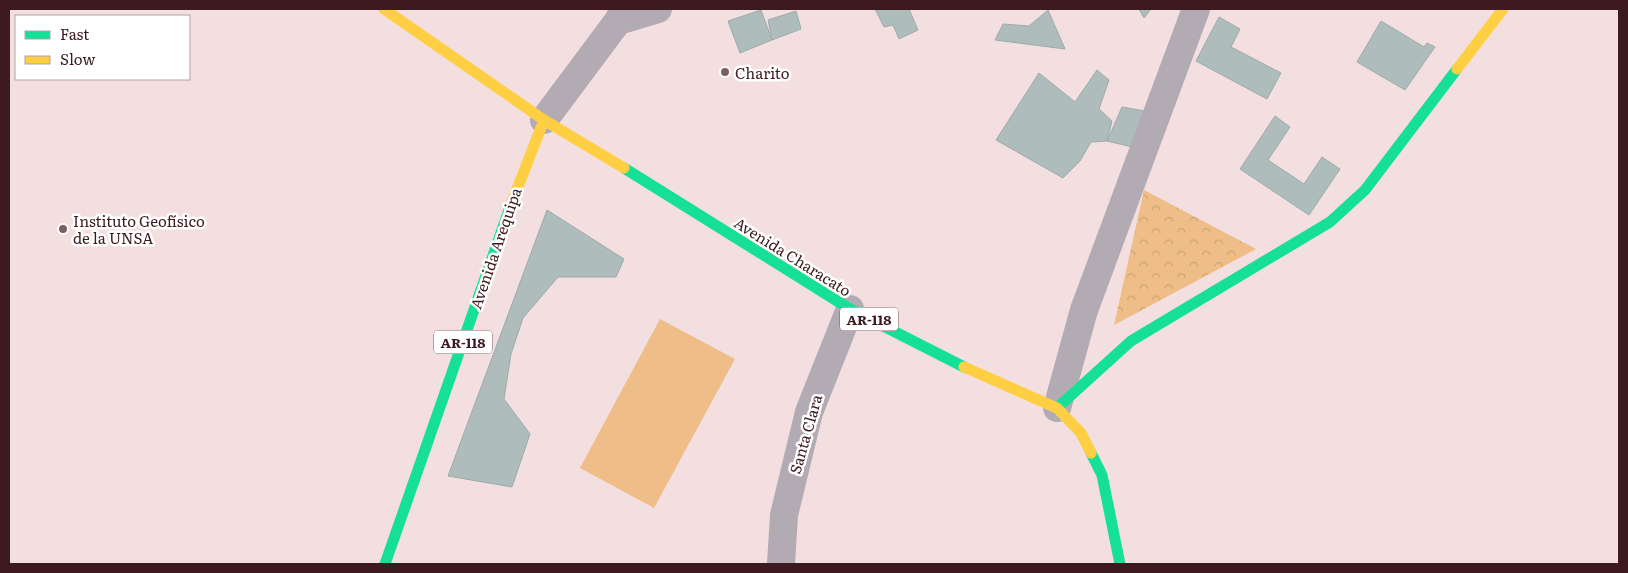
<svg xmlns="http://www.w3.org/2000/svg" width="1628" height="573" viewBox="0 0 1628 573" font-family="Literata,serif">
  <defs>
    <pattern id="park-crowns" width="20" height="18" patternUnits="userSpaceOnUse" patternTransform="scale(1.25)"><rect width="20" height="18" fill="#efbe88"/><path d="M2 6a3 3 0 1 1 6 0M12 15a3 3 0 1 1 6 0" fill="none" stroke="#cea375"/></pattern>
  </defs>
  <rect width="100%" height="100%" fill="#f3dee0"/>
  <!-- park -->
  <path fill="url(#park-crowns)" d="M1144 190 1256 249 1114 325Z"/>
  <!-- pitch -->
  <path fill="#efbe88" d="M660 319 735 359 654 508 580 468Z"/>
  <!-- building -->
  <path fill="#aebcbc" stroke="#9dabab" d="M875 9H909L918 30 899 39 893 25 884 27Z
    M1139 9H1151L1144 18Z
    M761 10 772 40 740 53 728 21Z
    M1048 10 1065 49 995 40 1003 24 1029 26Z
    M796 11 801 29 772 40 768 20Z
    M1219 17 1240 29 1231 47 1281 73 1267 99 1196 61Z
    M1381 21 1424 47 1427 43 1435 47 1405 90 1357 62Z
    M1097 70 1109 80 1099 109 1112 121 1107 141 1091 142 1080 161 1063 178 996 140 1039 73 1075 102Z
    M1122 107 1150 112 1141 149 1107 141Z
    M1275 116 1290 127 1268 160 1304 184 1322 157 1340 169 1309 215 1240 169Z
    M547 210 624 259 616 277H558L523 318 511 354 504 399 530 434 512 487 448 476Z"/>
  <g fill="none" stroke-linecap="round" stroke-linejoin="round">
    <!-- street -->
    <path stroke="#b3abb4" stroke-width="28" d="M618 21 658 9
      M544 120 618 21 624 9
      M1057 408 1084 310 1196 9
      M781 564 784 515 809 412 850 309"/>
    <!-- fast -->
    <path stroke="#16e098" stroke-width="11" d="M624 168 850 309 964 367
      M1057 408 1131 341 1330 222 1365 190 1457 69
      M1091 453 1102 475 1120 564
      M385 564 510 207"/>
    <!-- slow -->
    <path stroke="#ffcf43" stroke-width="11" d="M384 9 544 120
      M1457 69 1503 9
      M510 207 544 120 624 168
      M964 367 1057 408 1081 433 1091 453"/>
  </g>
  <!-- markers -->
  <g fill="#7c5f63" stroke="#fff" stroke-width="2">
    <circle cx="725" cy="72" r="5"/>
    <circle cx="63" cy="229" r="5"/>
  </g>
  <g text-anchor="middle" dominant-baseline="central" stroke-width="5" stroke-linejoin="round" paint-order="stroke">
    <!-- shield labels -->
    <g fill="#fff" stroke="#765f63" stroke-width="1">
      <rect x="840" y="307.5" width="58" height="23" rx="4"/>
      <rect x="434" y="330.5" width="58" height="23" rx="4"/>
    </g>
    <g font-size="14" font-weight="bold" fill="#3c1a20">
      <text x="869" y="319">AR-118</text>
      <text x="463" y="342">AR-118</text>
    </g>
    <!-- poi labels -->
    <g font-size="15" fill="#3c1a20" stroke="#fff" text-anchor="start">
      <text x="735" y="72">Charito</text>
      <text x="73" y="220">Instituto Geofísico<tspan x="73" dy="17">de la UNSA</tspan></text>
    </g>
    <!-- street labels -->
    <g font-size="15" fill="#3c1a20" stroke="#fff">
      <text transform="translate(495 248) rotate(-71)">Avenida Arequipa</text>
      <text transform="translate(793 256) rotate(32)">Avenida Characato</text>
      <text transform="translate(805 434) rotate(-74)">Santa Clara</text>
    </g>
  </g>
  <!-- border -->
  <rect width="1628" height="573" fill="none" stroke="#3c1a20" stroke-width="20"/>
  <!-- legend -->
  <rect x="15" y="15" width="175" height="65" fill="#ffffff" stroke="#b1a3a6"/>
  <rect x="25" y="31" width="25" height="8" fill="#16e098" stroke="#b1a3a6"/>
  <text x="60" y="40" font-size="15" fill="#3c1a20">Fast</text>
  <rect x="25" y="56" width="25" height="8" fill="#ffcf43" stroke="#b1a3a6"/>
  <text x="60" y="65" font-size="15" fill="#3c1a20">Slow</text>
</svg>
